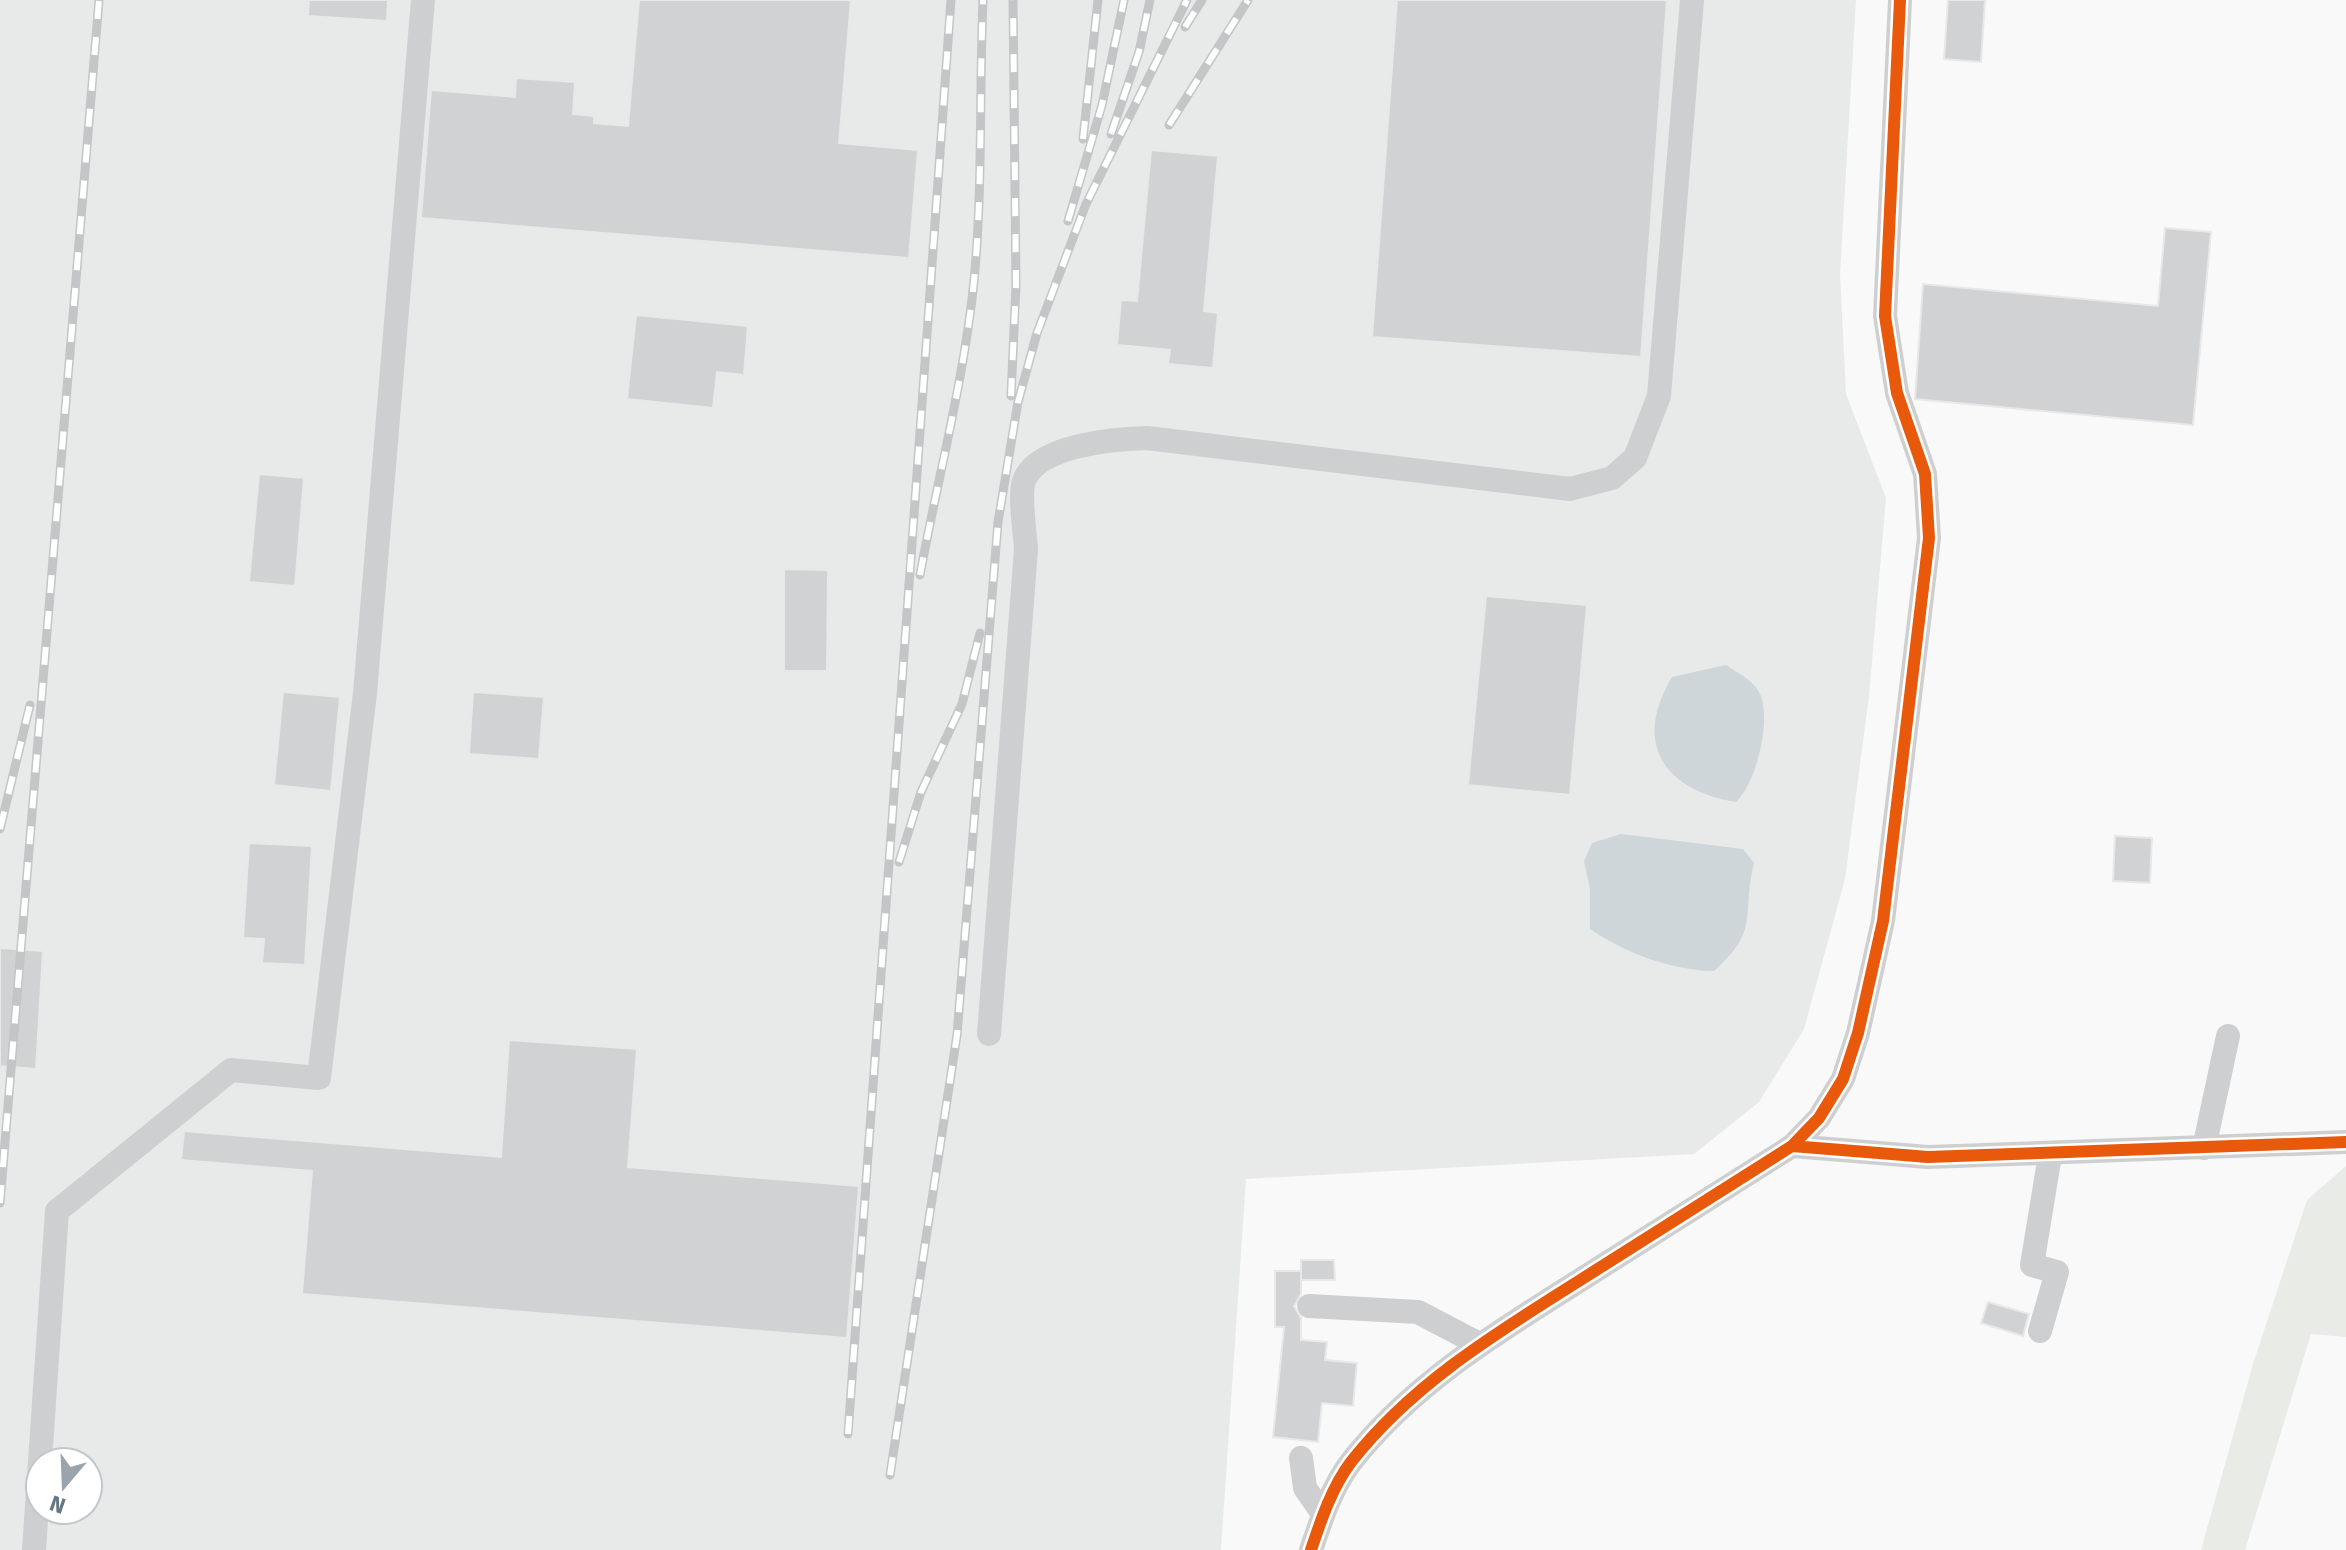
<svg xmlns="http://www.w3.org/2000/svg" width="2346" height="1550" viewBox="0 0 2346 1550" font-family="'Fira Sans',sans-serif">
  <rect width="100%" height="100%" fill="#f9f9f9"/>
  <!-- built -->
  <path fill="#e8e9e9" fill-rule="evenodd" d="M0 0H1856L1840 274 1846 394 1886 498 1869 696 1845 879 1804 1029 1759 1102 1694 1154 1246 1179 1221 1550H0ZM40 1462H88V1510H40Z"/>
  <!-- green -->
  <path fill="#e8ebe6" d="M2346 1166V1337L2311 1334 2245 1550H2201L2253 1364 2307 1200Z"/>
  <!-- water -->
  <path fill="#ced6d9" d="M1726 665C1738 673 1753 680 1760 694 1772 719 1756 784 1736 802 1664 790 1632 744 1672 677Z
    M1621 834 1743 849 1754 863C1741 916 1761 929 1714 971 1670 970 1626 953 1590 929V889L1584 861 1592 843Z"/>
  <!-- building -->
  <path fill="#d0d2d3" stroke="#e8e8e8" stroke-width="2" d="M309 0H388L387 21 308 16Z
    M639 0H851L839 143 918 150 909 258 421 218 431 90 515 97 516 78 575 82 573 114 594 116V123L628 126Z
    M1397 0H1667L1641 357 1372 337Z
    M1948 0H1985L1981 62 1944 59Z
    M1151 150 1218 156 1204 311 1218 313 1213 368 1168 364 1170 350 1117 345 1121 300 1137 301Z
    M2165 228 2211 232 2193 425 1915 399 1923 284 2158 306Z
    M636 315 748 326 744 375 717 372 713 408 627 399Z
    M259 474 304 478 295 586 249 582Z
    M784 569 828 570 827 671H784Z
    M1486 596 1587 605 1570 795 1468 785Z
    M283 692 340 697 331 791 274 785Z
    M473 692 544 697 539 759 469 754Z
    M2115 836 2152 838 2150 883 2113 881Z
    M249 843 312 846 305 965 262 963 264 939 243 938Z
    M0 948 43 951 36 1069 0 1066Z
    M509 1040 637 1049 628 1167 859 1186 847 1338 302 1294 312 1171 181 1160 184 1131 501 1157Z
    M1301 1260H1334L1335 1280H1301Z
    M1275 1271H1301V1294L1294 1306 1301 1318V1340L1327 1342 1325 1360 1357 1363 1353 1406 1322 1403 1318 1442 1273 1437 1284 1327H1275Z
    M1988 1302 2029 1314 2023 1336 1981 1323Z"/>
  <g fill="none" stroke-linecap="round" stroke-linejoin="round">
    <!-- minor -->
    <path stroke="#cecfd0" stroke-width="24" d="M989 1034 1026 549C1025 533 1019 494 1024 481 1037 445 1114 439 1147 438L1570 489 1612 478 1635 458 1659 396 1692 0
      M1792 1146 1928 1157 2346 1142
      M2204 1148 2228 1036
      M1309 1306 1418 1312 1479 1344
      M2040 1331 2057 1272 2032 1265 2050 1155
      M1301 1458 1305 1488 1323 1514
      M34 1550 57 1211 231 1070 319 1078 365 693 423 0
      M1311 1550C1321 1520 1332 1487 1351 1462 1413 1383 1498 1332 1582 1279 1652 1234 1722 1190 1792 1146L1819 1118 1843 1079 1858 1033 1883 921 1929 538 1925 474 1897 393 1885 316 1900 0"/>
    <!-- rail casing -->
    <g stroke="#c3c5c6" stroke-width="9">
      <path id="rail" d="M1185 27 1202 0
        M1169 125 1248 0
        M1111 134 1139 52 1150 0
        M1083 139 1098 0
        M1068 221 1102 105 1124 0
        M1011 396 1016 285 1013 0
        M920 575C938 477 964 380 974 281 983 187 979 94 983 0
        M0 829 30 705
        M899 862 921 792 962 704 980 633
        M0 1203 99 0
        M848 1434 951 0
        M890 1475 957 1035 998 522 1018 402 1037 333 1086 204 1187 0"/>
    </g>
    <!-- rail -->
    <use href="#rail" stroke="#fff" stroke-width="6" stroke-dasharray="18" stroke-linecap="butt"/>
    <!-- cycleway casing -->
    <g stroke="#fff" stroke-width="17">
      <path id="cycleway" d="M1792 1146 1928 1157 2346 1142
        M1311 1550C1321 1520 1332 1487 1351 1462 1413 1383 1498 1332 1582 1279 1652 1234 1722 1190 1792 1146L1819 1118 1843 1079 1858 1033 1883 921 1929 538 1925 474 1897 393 1885 316 1900 0"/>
    </g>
    <!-- cycleway -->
    <use href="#cycleway" stroke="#e8590c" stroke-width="12"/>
  </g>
  <!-- north arrow -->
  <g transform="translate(64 1486) rotate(199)"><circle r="38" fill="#ffffff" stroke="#c1c8cd" stroke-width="2"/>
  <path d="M0-6L14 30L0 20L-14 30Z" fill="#99a4ac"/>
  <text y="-12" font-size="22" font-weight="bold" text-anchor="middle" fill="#657683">N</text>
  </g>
</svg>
